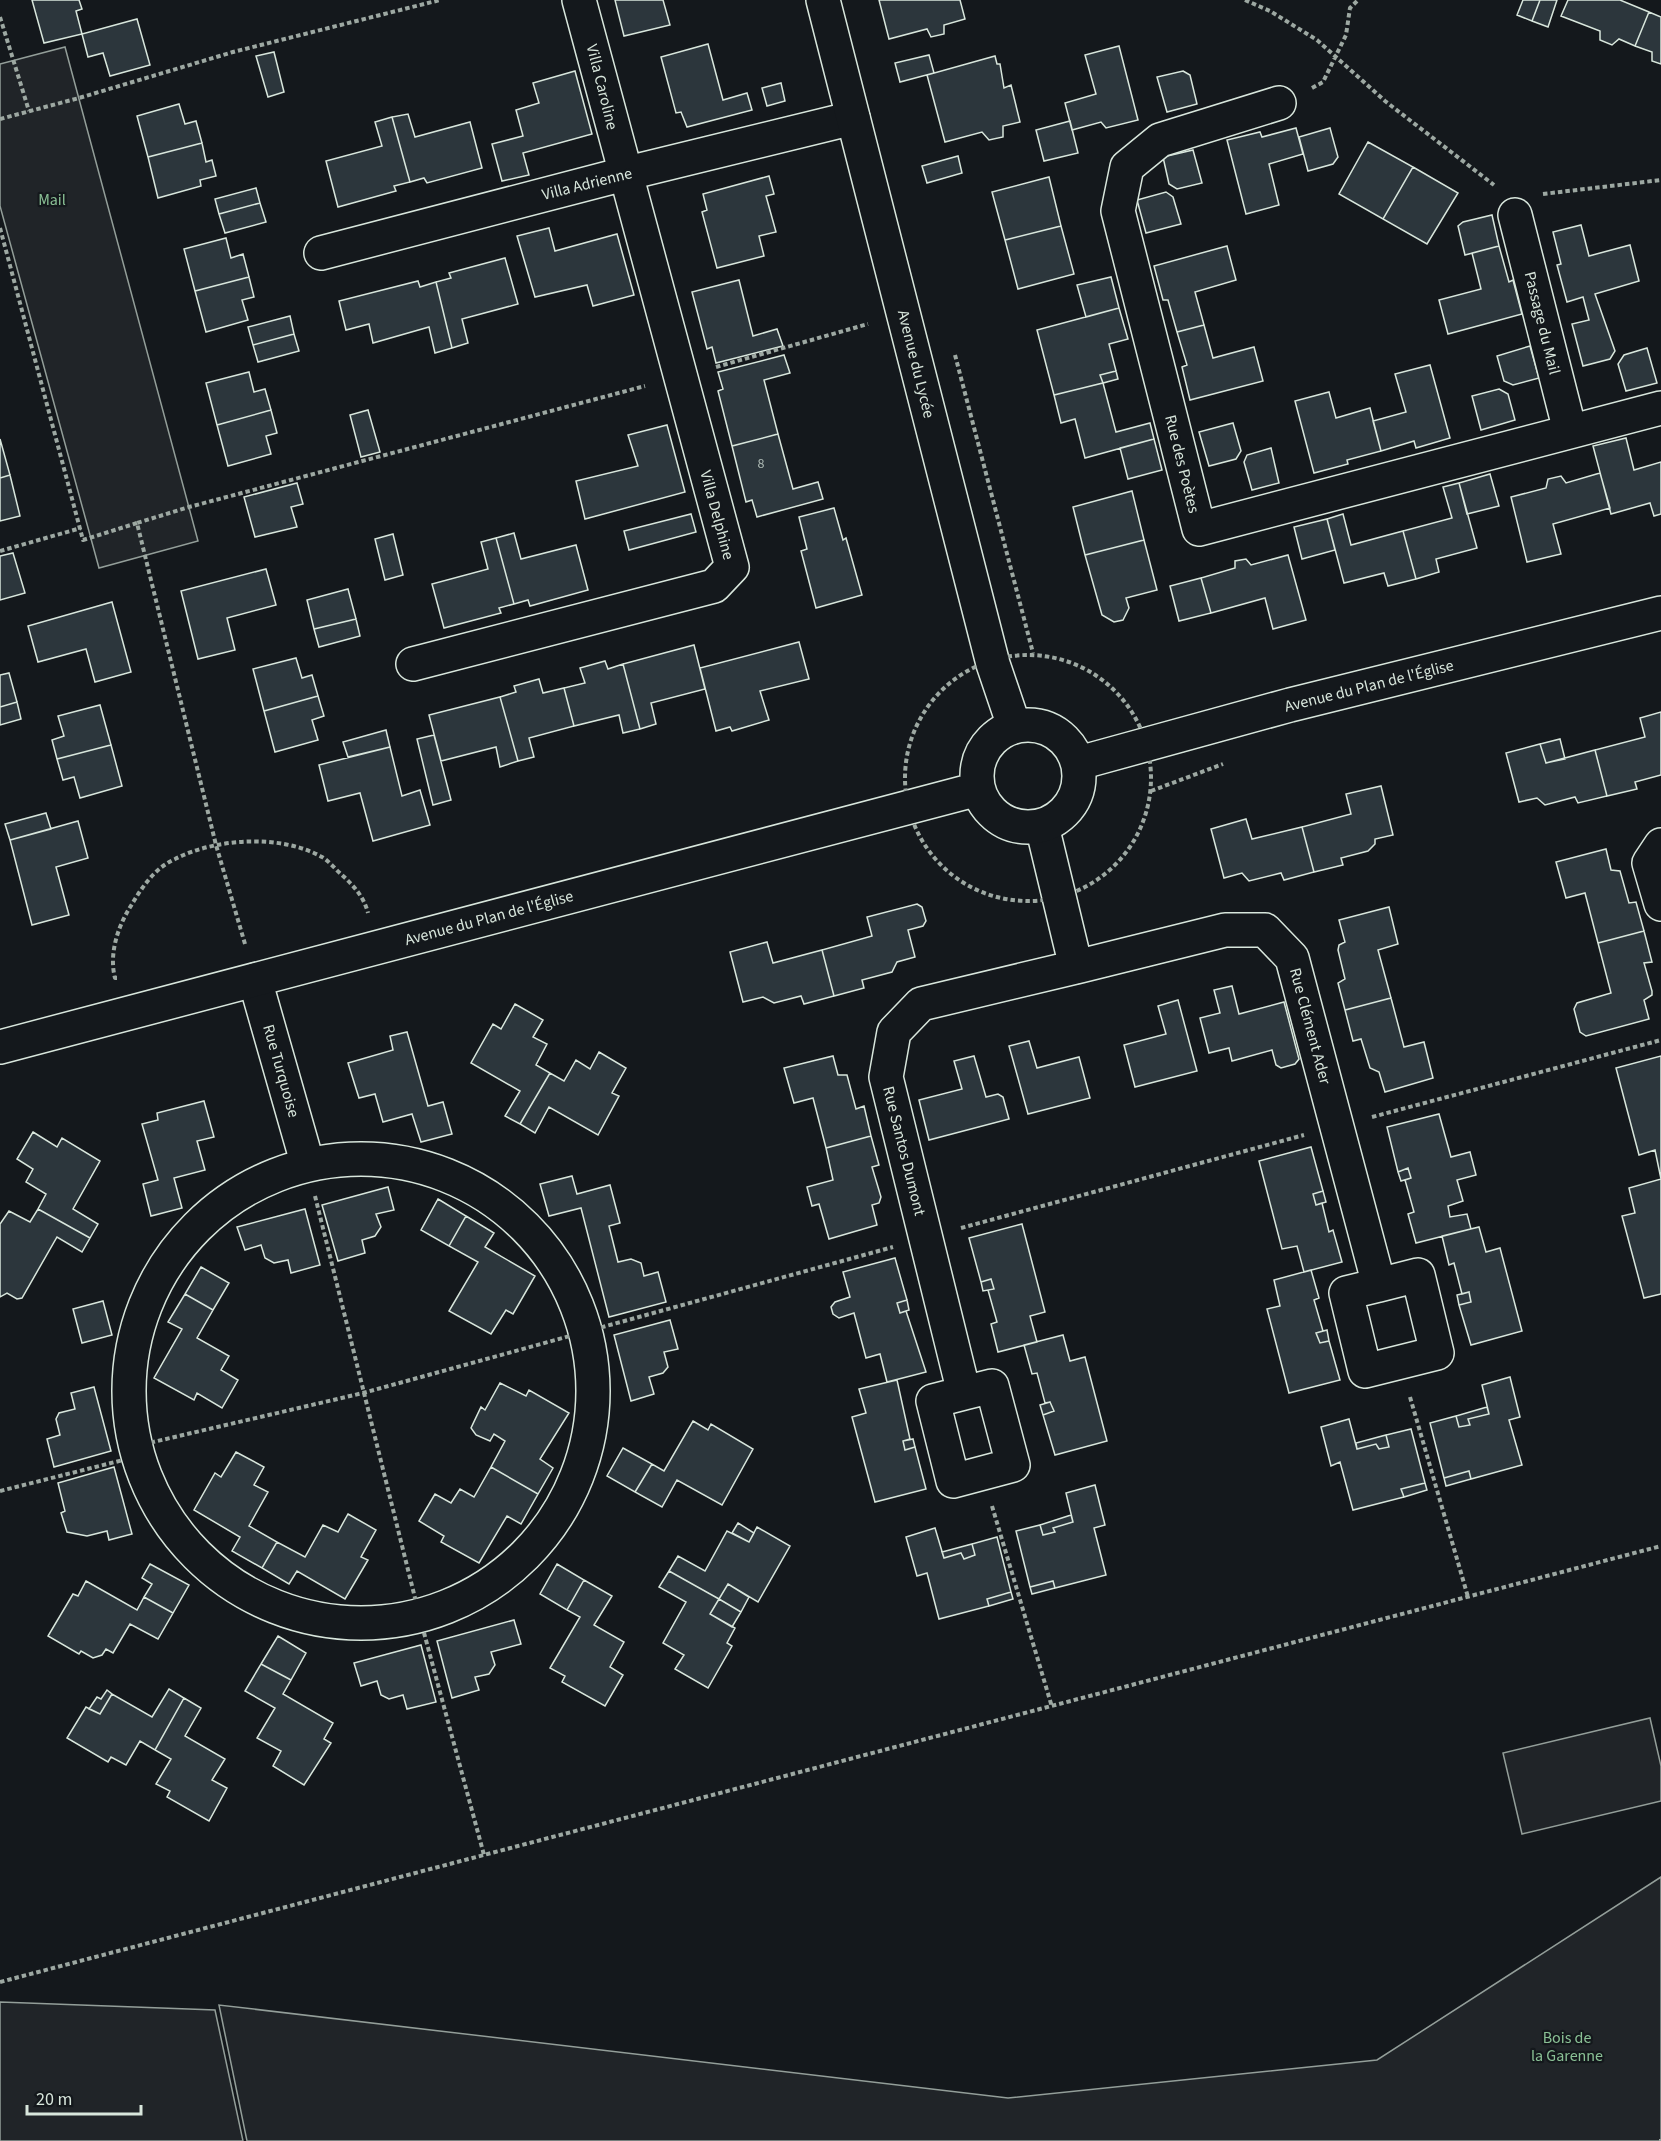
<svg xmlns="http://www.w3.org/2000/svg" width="1661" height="2141" viewBox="0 0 1661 2141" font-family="'Source Sans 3',sans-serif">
  <rect width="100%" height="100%" fill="#14181c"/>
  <!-- green -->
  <path fill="#202428" stroke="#939e99" stroke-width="1.5" d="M65 47 198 541 99 568 0 206V64Z
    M1650 1718 1661 1766V1801L1522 1834 1503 1753Z
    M1661 1877V2141H247L219 2005 1008 2098 1377 2060Z
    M0 2002 215 2010 243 2141H0Z"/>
  <!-- building -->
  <path fill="#2c363c" stroke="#d8e6dc" stroke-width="1.5" d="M32 0H79L82 9 76 11 82 34 44 43Z
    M615 0H663L670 25 624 36Z
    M879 0H960L965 19 944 25V34L931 37 927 29 889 39Z
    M1523 0H1540L1532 21 1517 15Z
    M1540 0H1557L1548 27 1532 21Z
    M1568 0H1620L1649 12 1635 46 1619 39 1612 45 1600 40V31L1561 16Z
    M1649 12 1661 17V64L1652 61V52L1635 46Z
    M137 19 150 65 110 76 103 53 88 57 82 34Z
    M708 44 723 100 747 93 752 110 687 127 681 112 676 113 661 57Z
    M1119 46 1138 120 1106 128 1101 122 1072 130 1065 103 1096 94 1085 55Z
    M274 52 284 92 268 97 256 56Z
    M929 55 934 73 900 82 895 63Z
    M995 56 997 64H1000L1004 88 1011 85 1020 122 1003 126V137L989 140 982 132 945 142 927 75Z
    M575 71 592 134 523 153 529 175 502 181 492 144 523 136 516 110 539 103 533 83Z
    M1183 71 1190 75 1197 104 1167 112 1157 77Z
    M781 83 785 101 767 106 762 88Z
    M179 104 185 124 196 121 202 143 148 157 137 116Z
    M408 114 415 137 470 122 482 168 427 183 424 178 410 182 392 117Z
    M392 117 410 182 394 186 396 191 338 207 326 161 382 146 375 122Z
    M1070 121 1078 153 1044 161 1036 130Z
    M1296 128 1303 154 1269 164 1279 205 1246 214 1227 140 1260 132 1262 137Z
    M1330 128 1338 157 1333 164 1308 171 1299 137Z
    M1368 142 1413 167 1383 219 1339 194Z
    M202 143 206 162 212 160 216 176 200 180 201 186 158 198 148 157Z
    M1193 150 1202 183 1177 189 1169 184 1163 157Z
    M958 156 962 173 927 183 922 166Z
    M1413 167 1458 193 1427 244 1383 219Z
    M769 176 774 194 766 196 776 232 759 236 764 256 717 268 702 212 707 210 703 194Z
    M1049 177 1061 226 1005 240 992 192Z
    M256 188 260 203 219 214 215 199Z
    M1166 192 1173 197 1181 224 1146 233 1137 200Z
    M260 203 266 222 225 233 219 214Z
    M1492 215 1499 246 1465 255 1458 226 1463 222Z
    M1581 225 1589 256 1630 245 1639 281 1595 294 1615 351 1610 359 1583 366 1572 324 1589 320 1583 297 1567 302 1557 265 1561 264 1553 232Z
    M1061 226 1074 274 1018 289 1005 240Z
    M549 228 555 251 617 234 634 295 593 306 587 285 535 297 517 236Z
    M226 238 231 258 243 254 249 277 195 291 184 249Z
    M1227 246 1236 280 1195 292 1204 325 1177 332 1168 300H1163L1154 266Z
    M1499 246 1509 282 1513 280 1522 314 1448 334 1439 300 1481 289 1472 253Z
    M505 258 518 304 462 319 468 343 452 348 436 282 451 278 449 273Z
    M249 277 254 297 242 300 248 320 206 332 195 291Z
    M1111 277 1119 308 1086 317 1077 285Z
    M739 280 753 336 777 329 783 346 716 363 712 347 707 349 692 292Z
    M418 281 420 287 436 282 452 348 435 353 429 327 373 343 369 324 346 330 339 301Z
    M1119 308 1128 339 1109 344 1116 371 1100 375 1103 383 1054 395 1037 330Z
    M290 316 294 334 253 345 248 327Z
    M1204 325 1213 358 1254 347 1263 381 1190 400 1182 367 1187 365 1177 332Z
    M294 334 299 351 258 362 253 345Z
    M1530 346 1539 378 1513 385 1504 381 1497 356Z
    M1647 348 1657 383 1626 391 1618 364 1624 355Z
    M784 355 790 373 764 380 778 434 732 446 718 391 723 389 718 372Z
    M1430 365 1450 438 1416 448 1414 441 1381 451 1373 421 1406 412 1395 374Z
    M1116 371 1118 379 1103 383 1100 375Z
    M249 372 254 392 265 389 271 410 217 425 206 383Z
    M1103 383 1116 432 1150 423 1154 439 1085 458 1075 419 1061 423 1054 395Z
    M1499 389 1508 394 1515 420 1481 430 1472 396Z
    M1329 392 1336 418 1370 408 1381 451 1347 460 1348 464 1314 473 1295 401Z
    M271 410 277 433 266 436 271 454 228 466 217 425Z
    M368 410 380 452 361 457 350 415Z
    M1233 423 1241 451 1236 459 1209 466 1199 432Z
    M667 425 685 492 585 519 576 481 638 466 628 435Z
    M778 434 793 489 818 482 823 499 757 517 752 500 746 502 732 446Z
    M1626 438 1634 470 1661 462V514L1654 516 1650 503 1611 514 1593 446Z
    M0 439 10 475 0 478Z
    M1154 439 1162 470 1128 479 1120 448Z
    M1271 448 1279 483 1252 490 1244 462 1247 455Z
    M1600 473 1610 508 1553 524 1561 554 1527 562 1511 497 1546 488 1548 479 1561 476 1566 483Z
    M1490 474 1499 506 1467 514 1459 483Z
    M10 475 20 516 0 521V478Z
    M297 483 303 504 291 507 297 527 255 537 244 497Z
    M1459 483 1477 548 1436 559 1439 572 1416 579 1403 531 1452 518 1443 487Z
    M1132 491 1144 540 1085 555 1073 507Z
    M834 508 843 540 846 538 862 595 816 608 801 551 807 549 799 517Z
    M691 514 696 532 629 550 624 531Z
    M1343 514 1351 545 1403 531 1416 579 1388 586 1384 573 1344 583 1327 519Z
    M1327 519 1335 550 1302 559 1294 527Z
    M514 533 521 559 576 545 588 590 530 606 528 600 514 604 496 538Z
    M393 534 403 575 385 580 375 539Z
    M496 538 514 604 499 608 501 613 444 628 432 584 488 569 481 542Z
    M1144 540 1157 590 1126 598 1129 608 1123 620 1114 622 1102 615 1085 555Z
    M13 553 25 593 0 600V556Z
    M1288 555 1306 620 1273 629 1265 598 1211 613 1201 578 1235 568V561L1246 559 1251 565Z
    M266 569 276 605 227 618 235 650 198 659 181 591Z
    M1201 578 1211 613 1179 621 1170 586Z
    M348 589 356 619 314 629 307 600Z
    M112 602 131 672 95 682 86 649 38 662 28 626Z
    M356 619 360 636 319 647 314 629Z
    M799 642 809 679 760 691 769 720 732 731 730 727 716 731 700 668Z
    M694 645 705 689 651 703 656 724 640 729 623 664Z
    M296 658 302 678 312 675 318 696 264 711 253 669Z
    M605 661 608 669 623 664 640 729 623 733 619 715 574 726 564 688 585 683 580 668Z
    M9 673 17 702 0 707V675Z
    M539 679 543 693 564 688 574 726 529 738 534 757 518 761 500 697 516 692 514 686Z
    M318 696 324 716 312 720 318 740 275 752 264 711Z
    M500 697 518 761 500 767 496 747 441 761 429 715Z
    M17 702 21 719 0 725V707Z
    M100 705 111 745 57 759 52 740 64 736 58 716Z
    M1661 712V775L1635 782 1637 789 1607 796 1595 750 1645 737 1640 718Z
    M386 730 390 747 348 757 343 742Z
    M434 735 451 800 433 805 417 739Z
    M1560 739 1565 759 1546 763 1540 744Z
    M1540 744 1546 763 1595 750 1607 796 1578 803 1575 797 1545 805 1537 798 1519 802 1506 753Z
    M111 745 122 786 80 798 74 777 63 780 57 759Z
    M390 747 402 796 420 790 430 825 373 841 360 793 328 801 319 765Z
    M1381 786 1393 835 1375 839V844L1368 851 1341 858 1343 865 1314 872 1302 827 1351 814 1346 794Z
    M46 813 51 829 10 840 5 824Z
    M1246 819 1252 839 1302 827 1314 872 1284 880 1281 873 1249 881 1242 873 1224 878 1211 829Z
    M78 821 88 858 56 867 69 915 32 925 10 840Z
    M1606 849 1611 870 1620 871 1629 903 1636 902 1644 931 1598 943 1585 893 1566 898 1556 862Z
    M917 904 922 907 926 921 923 926 908 930 915 957 897 962 892 972 862 980 864 988 834 996 822 950 872 936 867 917Z
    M1389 907 1398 944 1378 950 1391 998 1345 1010 1338 983 1345 979 1338 950 1339 945 1345 942 1339 920Z
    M1644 931 1652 962 1644 963 1652 991V995L1644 1000 1649 1019 1586 1036 1580 1032 1574 1009 1577 1003 1611 993 1598 943Z
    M767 942 773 963 822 950 834 996 804 1004 801 996 774 1003 763 997 743 1002 730 952Z
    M1232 986 1239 1014 1284 1002 1299 1059 1295 1064 1281 1068 1276 1065 1272 1050 1232 1061 1229 1048 1209 1053 1200 1018 1220 1013 1214 990Z
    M1391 998 1404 1047 1424 1042 1433 1078 1385 1092 1379 1072 1370 1068 1361 1039 1353 1041 1345 1010Z
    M1178 1000 1197 1071 1135 1087 1124 1045 1166 1034 1158 1006Z
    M515 1004 543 1020 533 1037 547 1044 536 1065 550 1073 520 1124 505 1116 520 1091 471 1063 493 1024 501 1029Z
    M407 1032 428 1106 443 1102 452 1134 421 1142 412 1114 383 1122 375 1094 359 1098 348 1063 393 1050 390 1036Z
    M1029 1041 1037 1068 1079 1057 1090 1098 1028 1114 1009 1046Z
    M599 1052 626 1068 612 1093 619 1096 598 1135 549 1107 535 1133 520 1124 550 1073 564 1081 576 1060 590 1069Z
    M833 1056 838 1075H847L856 1109 864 1106 871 1136 826 1148 813 1098 794 1103 784 1068Z
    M974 1056 986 1097 998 1094 1003 1097 1009 1119 929 1140 919 1100 962 1089 954 1061Z
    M1661 1056V1179L1655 1150 1639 1155 1616 1068Z
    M204 1101 214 1137 197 1141 205 1170 174 1178 182 1208 151 1216 143 1184 158 1180 142 1124 158 1120 157 1113Z
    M1439 1114 1451 1157 1470 1152 1476 1175 1457 1180 1463 1201 1448 1206 1450 1217 1467 1214 1471 1229 1416 1243 1408 1214 1414 1212 1405 1180 1411 1178 1408 1168 1398 1172 1387 1127Z
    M33 1132 57 1147 62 1138 100 1161 73 1209 98 1224 90 1238 38 1209 46 1194 26 1182 33 1169 17 1159Z
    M871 1136 879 1165 872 1167 881 1197 879 1203 872 1205 877 1225 829 1239 819 1204 812 1206 807 1187 833 1180 826 1148Z
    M1311 1147 1323 1191 1313 1194 1316 1205 1322 1203 1329 1232 1333 1230 1342 1262 1304 1272 1297 1246 1282 1249 1259 1161Z
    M1408 1168 1411 1178 1401 1181 1398 1172Z
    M572 1176 577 1194 610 1185 620 1223 609 1226 618 1262 631 1259 641 1263 644 1276 658 1272 666 1302 609 1317 581 1208 549 1216 540 1184Z
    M1661 1179V1294L1644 1298 1622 1216 1635 1213 1629 1188Z
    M388 1187 394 1210 376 1214 381 1227 375 1236 362 1240 365 1253 338 1261 322 1205Z
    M1323 1191 1326 1202 1316 1205 1313 1194Z
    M438 1199 466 1216 449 1246 421 1230Z
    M38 1209 90 1238 82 1252 57 1237 22 1298 17 1299 7 1293 0 1297V1224L9 1211 30 1222Z
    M305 1209 320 1265 291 1273 288 1260 274 1263 265 1258 261 1245 245 1250 237 1227Z
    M466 1216 494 1233 485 1247 535 1276 513 1314 506 1310 491 1334 449 1311 478 1262 449 1246Z
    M1022 1224 1045 1312 1030 1316 1037 1342 998 1352 991 1324 997 1322 988 1290 994 1289 991 1279 981 1282 969 1238Z
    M1479 1227 1486 1252 1500 1248 1522 1331 1471 1345 1459 1305 1471 1302 1469 1292 1462 1294 1454 1263 1449 1265 1442 1236Z
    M895 1258 907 1300 897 1303 900 1313 906 1311 926 1372 887 1382 880 1354 866 1358 854 1313 839 1318 833 1314 831 1307 835 1302 850 1297 843 1272Z
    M201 1267 229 1283 213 1310 185 1294Z
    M1311 1270 1319 1298 1314 1300 1323 1331 1316 1333 1320 1343 1329 1341 1340 1380 1289 1393 1267 1309 1280 1306 1274 1280Z
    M991 1279 994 1289 983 1291 981 1282Z
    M1469 1292 1471 1302 1459 1305 1457 1295Z
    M185 1294 213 1310 197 1338 229 1356 221 1370 238 1380 222 1408 197 1393 194 1400 154 1378 182 1329 168 1322Z
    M907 1300 909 1310 900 1313 897 1303Z
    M103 1301 112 1335 82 1343 73 1309Z
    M670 1320 678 1349 664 1352 668 1367 663 1373 649 1377 654 1394 631 1401 614 1335Z
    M1327 1330 1329 1341 1320 1343 1316 1333Z
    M1063 1335 1070 1361 1085 1357 1107 1441 1055 1455 1043 1415 1054 1411 1050 1402 1045 1403 1037 1373 1032 1374 1024 1345Z
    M1510 1377 1520 1417 1509 1420 1522 1465 1471 1479 1469 1471 1444 1478 1430 1423 1456 1416 1459 1427 1470 1425 1468 1419 1489 1414 1482 1385Z
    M897 1380 910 1439 903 1441 905 1450 915 1447 926 1489 875 1502 852 1417 866 1413 859 1389Z
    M500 1383 526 1396 529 1390 569 1413 540 1459 553 1468 538 1494 491 1467 505 1441 494 1434 490 1441 476 1435 471 1428 481 1407 485 1410Z
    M94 1387 111 1451 54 1467 47 1439 60 1435 56 1419 59 1413 75 1409 71 1393Z
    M1050 1402 1054 1411 1043 1415 1040 1405Z
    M1487 1407 1489 1414 1468 1419 1470 1425 1459 1427 1456 1416Z
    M1349 1419 1357 1449 1376 1444 1379 1449 1389 1447 1386 1435 1411 1429 1425 1483 1401 1489 1404 1497 1353 1510 1340 1462 1331 1466 1321 1427Z
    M693 1421 708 1430 711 1424 753 1449 722 1505 677 1480 662 1507 635 1492 652 1464 664 1471Z
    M1386 1435 1389 1447 1379 1449 1376 1444 1357 1449 1356 1443Z
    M913 1439 915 1447 905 1450 903 1441Z
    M623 1448 652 1464 635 1492 607 1476Z
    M236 1452 264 1467 254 1485 268 1492 249 1526 277 1542 262 1568 232 1551 240 1537 194 1510 215 1473 221 1477Z
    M114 1467 132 1534 109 1540 107 1531 87 1536 67 1532 61 1513 65 1511 58 1483Z
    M491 1467 538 1494 521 1524 507 1516 479 1563 441 1542 444 1536 419 1521 435 1494 451 1503 460 1489 474 1497Z
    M1469 1471 1471 1479 1446 1486 1444 1478Z
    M1425 1483 1427 1490 1404 1497 1401 1489Z
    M1095 1485 1105 1525 1094 1528 1106 1575 1055 1588 1053 1581 1030 1587 1016 1531 1040 1525 1043 1535 1055 1532 1053 1528 1073 1522 1066 1493Z
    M348 1514 376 1530 361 1557 368 1560 345 1599 297 1571 289 1584 262 1568 277 1542 305 1557 323 1525 338 1532Z
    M1071 1515 1073 1522 1053 1528 1055 1532 1043 1535 1040 1525Z
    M738 1523 754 1533 749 1542 732 1533Z
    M757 1527 790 1546 758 1602 728 1584 719 1599 669 1571 678 1556 705 1571 727 1531 749 1542Z
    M935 1528 944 1558 961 1553 964 1559 975 1555 972 1544 997 1537 1011 1592 987 1599 989 1606 939 1619 927 1573 917 1576 906 1537Z
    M972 1544 975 1555 964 1559 961 1553 944 1558 942 1552Z
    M150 1564 189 1585 173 1613 144 1597 152 1584 142 1578Z
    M557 1564 584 1580 567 1610 540 1594Z
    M669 1571 719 1599 710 1614 735 1628 727 1643 732 1646 708 1688 675 1669 684 1655 663 1643 686 1602 659 1587Z
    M584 1580 612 1596 594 1625 624 1642 610 1667 623 1675 605 1706 562 1682 565 1676 550 1668 580 1617 567 1610Z
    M86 1581 137 1610 144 1597 173 1613 158 1639 130 1624 113 1653 106 1649 102 1655 93 1658 81 1651 79 1654 48 1636 73 1594 78 1596Z
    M1053 1581 1055 1588 1032 1594 1030 1587Z
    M728 1584 749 1597 741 1612 719 1599Z
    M1011 1592 1013 1599 989 1606 987 1599Z
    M719 1599 741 1612 732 1627 710 1614Z
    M514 1620 521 1644 491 1652 495 1665 489 1674 475 1677 479 1690 452 1698 437 1641Z
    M278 1636 306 1653 291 1680 261 1664Z
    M421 1645 436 1702 407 1709 403 1695 389 1699 381 1695 377 1681 361 1686 354 1663Z
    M261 1664 291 1680 283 1694 333 1723 324 1739 331 1743 304 1785 273 1766 281 1751 257 1738 275 1708 245 1691Z
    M169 1689 184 1698 155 1750 140 1741 126 1765 111 1757 108 1762 67 1738 86 1707 100 1714 112 1694 152 1717Z
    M107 1690 112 1694 100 1714 89 1709 97 1697 101 1699Z
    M184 1698 201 1708 185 1736 225 1759 212 1780 227 1788 209 1821 167 1797 170 1791 156 1784 171 1759 155 1750Z"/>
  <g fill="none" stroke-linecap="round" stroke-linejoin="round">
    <!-- minor casing -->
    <g stroke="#d8e6dc" stroke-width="36">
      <path id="minor" d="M1279 103 1160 140 1127 167 1118 211 1199 529 1661 408
        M1515 215 1570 431
        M321 253 624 174 853 118
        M413 664 714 586 732 567 579 0
        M1661 845 1649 863 1661 904
        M1076 967 1225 930H1265L1292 958 1379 1285 1346 1293 1365 1371 1437 1353 1418 1275 1379 1285
        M255 980 307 1162
        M129 1391a232 232 0 1 1 464 0a232 232 0 1 1-464 0Z
        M964 1393 992 1386 1013 1465 953 1481 933 1401 964 1393 886 1077 894 1032 921 1004 1076 967 1042 826"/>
    </g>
    <!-- tertiary casing -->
    <g stroke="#d8e6dc" stroke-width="36">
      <path id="tertiary" d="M823 0 993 664 1014 726
        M977 776a51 51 0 1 1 102 0a51 51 0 1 1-102 0Z
        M1079 763 1290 705 1661 613
        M0 1047 978 789"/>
    </g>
    <!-- path -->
    <path stroke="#9da8a2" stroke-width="4" stroke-dasharray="4.5 3" stroke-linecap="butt" d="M1245 0 1270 11 1317 40 1385 101 1494 185
      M0 17 29 111
      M1312 88 1323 82 1346 35 1350 8 1358 0
      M0 119 79 98 233 52 440 0
      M1543 194 1661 180
      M0 228 83 540 137 523
      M955 355 1033 653
      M716 367 868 324
      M0 551 81 528
      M905 778a123 123 0 1 1 246 0a123 123 0 1 1-246 0Z
      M1151 791 1223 764
      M245 944 216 845 137 523 189 507 645 386
      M117 978H115C109 955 117 929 129 909 141 889 153 869 175 859 216 838 281 834 322 857 329 861 336 870 342 875 354 886 364 897 368 913
      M1372 1117 1661 1040
      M315 1196 420 1618 484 1855
      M961 1228 1304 1135
      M1410 1397 1468 1597
      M136 1446 363 1393 893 1247
      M0 1491 139 1456
      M992 1506 1052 1707
      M0 1982 1661 1546
      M1659 2141H1661"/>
    <!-- minor -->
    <use href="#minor" stroke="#14181c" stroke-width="33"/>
    <!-- tertiary -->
    <use href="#tertiary" stroke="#14181c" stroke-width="33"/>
  </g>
  <g text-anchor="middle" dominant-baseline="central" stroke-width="4.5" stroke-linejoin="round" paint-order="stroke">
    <!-- number labels -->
    <g font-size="14" fill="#adbab4">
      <text x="761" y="464">8</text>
    </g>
    <!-- street labels -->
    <g font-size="16" fill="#d8e6dc" stroke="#14181c">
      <text transform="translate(602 87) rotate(76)">Villa Caroline</text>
      <text transform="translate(587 184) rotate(-14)">Villa Adrienne</text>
      <text transform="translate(1542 323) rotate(76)">Passage du Mail</text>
      <text transform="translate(916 364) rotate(76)">Avenue du Lycée</text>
      <text transform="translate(1182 464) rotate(76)">Rue des Poètes</text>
      <text transform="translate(717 515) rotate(75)">Villa Delphine</text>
      <text transform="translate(1369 686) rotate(-14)">Avenue du Plan de l'Église</text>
      <text transform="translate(489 918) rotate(-15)">Avenue du Plan de l'Église</text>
      <text transform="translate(1310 1026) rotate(75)">Rue Clément Ader</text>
      <text transform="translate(281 1071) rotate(74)">Rue Turquoise</text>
      <text transform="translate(904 1151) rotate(76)">Rue Santos Dumont</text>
    </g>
    <!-- park labels -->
    <g font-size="16" fill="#8ac095" stroke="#14181c">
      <text x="52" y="200">Mail</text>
      <text x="1567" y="2038">Bois de<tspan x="1567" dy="18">la Garenne</tspan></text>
    </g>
  </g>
  <!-- scale -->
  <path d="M27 2105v9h114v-9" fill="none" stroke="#d8e6dc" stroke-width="3"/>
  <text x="36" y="2105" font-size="18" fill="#d8e6dc" stroke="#14181c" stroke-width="4.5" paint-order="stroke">20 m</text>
</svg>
